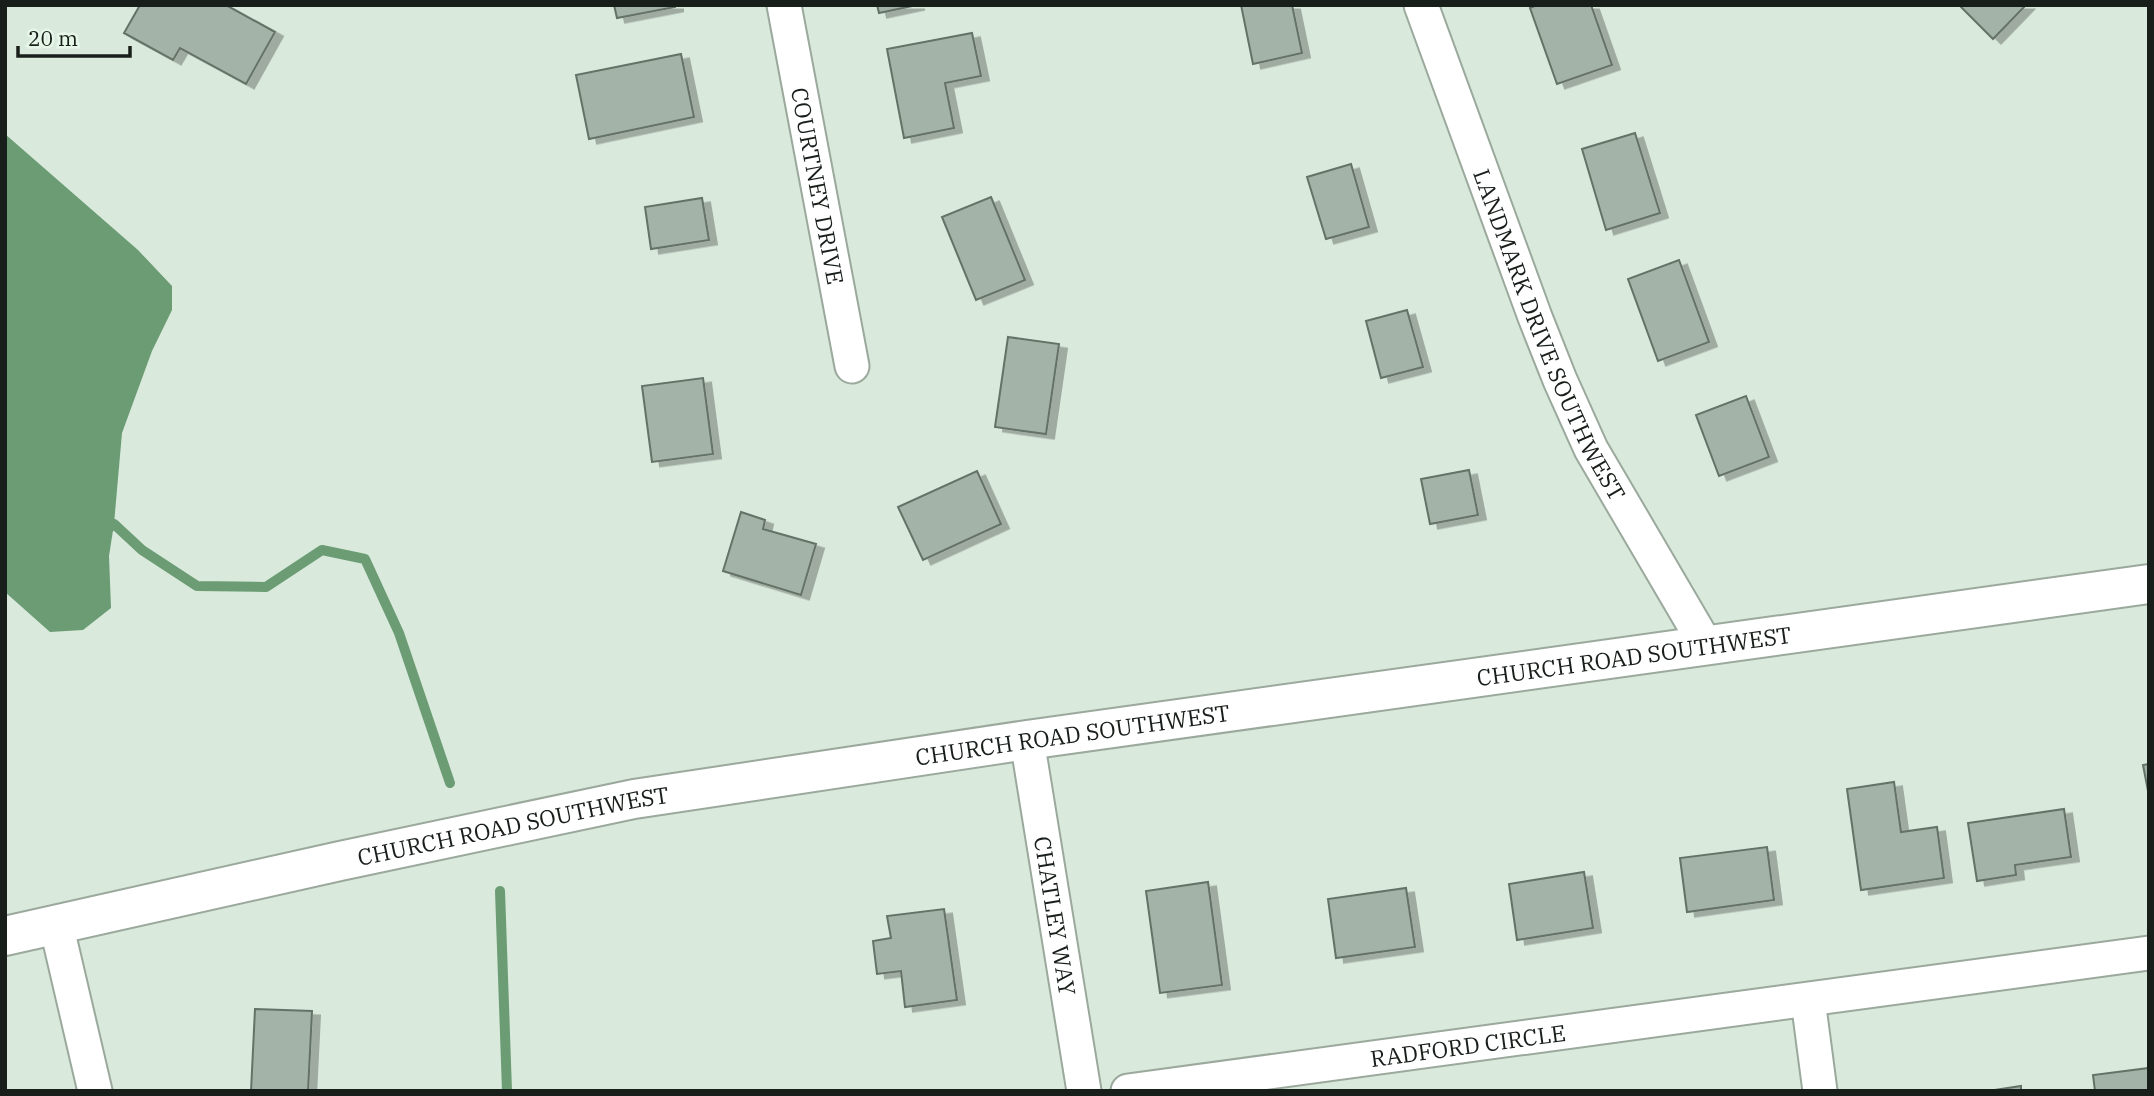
<svg xmlns="http://www.w3.org/2000/svg" width="2154" height="1096" viewBox="0 0 2154 1096" font-family="'IBM Plex Serif',serif">
  <defs>
    <filter id="shadow"><feDropShadow dx="8" dy="4.5" stdDeviation="0" flood-color="#0004"/></filter>
  </defs>
  <rect width="100%" height="100%" fill="#d9e9dc"/>
  <!-- water -->
  <path fill="#6b9c74" d="M5 134 138 250 172 286V310L152 351 122 433 114 524 109 556 111 608 83 630 50 632 5 592Z"/>
  <g fill="none" stroke-linecap="round" stroke-linejoin="round">
    <!-- stream -->
    <path stroke="#6b9c74" stroke-width="10" d="M104 532 114 524 142 550 197 586 266 587 322 550 365 559 399 633 450 783
      M500 891 507 1091"/>
  </g>
  <!-- building -->
  <path fill="#a4b3a7" stroke="#657267" stroke-width="2" filter="url(#shadow)" d="M140 5H226L275 32 246 84 180 48 173 60 124 33Z
    M614 5H675V7L617 18Z
    M877 5H917L879 13Z
    M1241 5H1292L1302 53 1253 64Z
    M1537 5H1591L1612 65 1557 84 1530 8Z
    M1959 5H2026L1993 39Z
    M972 33 981 76 945 83 954 128 904 138 887 49Z
    M681 54 694 117 589 139 576 75Z
    M1635 133 1660 213 1606 230 1582 149Z
    M1351 164 1369 227 1326 239 1307 177Z
    M991 197 1025 280 976 300 942 217Z
    M702 198 709 240 651 249 645 207Z
    M1679 260 1709 342 1658 361 1628 279Z
    M1407 310 1423 367 1381 378 1366 321Z
    M1008 337 1059 344 1046 434 995 427Z
    M703 378 713 454 652 462 642 386Z
    M1746 396 1769 457 1719 476 1696 415Z
    M1469 470 1478 515 1430 524 1421 479Z
    M977 471 1001 524 923 560 898 507Z
    M741 512 765 520 763 529 816 544 801 595 723 571Z
    M2149 764V796L2143 765Z
    M1894 782 1901 832 1937 827 1944 878 1861 890 1847 789Z
    M2064 809 2071 857 2015 865 2016 875 1977 881 1968 823Z
    M1767 847 1774 900 1687 912 1680 858Z
    M1584 872 1593 928 1517 940 1509 884Z
    M1208 882 1222 985 1160 993 1146 891Z
    M1406 888 1415 947 1336 958 1328 899Z
    M944 909 957 1000 905 1007 901 971 877 974 873 941 891 938 887 916Z
    M255 1009 312 1011 308 1091H251Z
    M2149 1068V1091H2095L2093 1075Z
    M2021 1086V1091H1988Z"/>
  <g fill="none" stroke-linecap="round" stroke-linejoin="round">
    <!-- minor casing -->
    <g stroke="#9ba99d" stroke-width="37">
      <g id="minor">
        <path id="s1" d="M784 5 852 366"/>
        <path id="s2" d="M1421 5 1535 317 1560 380 1591 449 1707 647"/>
        <path id="s3" d="M1027 740 1084 1091"/>
        <path d="M56 924 95 1091"/>
        <path d="M1808 1000 1820 1091"/>
        <path id="s4" d="M1128 1091 2149 953"/>
      </g>
    </g>
    <!-- tertiary casing -->
    <g stroke="#9ba99d" stroke-width="42">
      <g id="tertiary">
        <path id="s5" d="M5 936 340 861 634 799 1027 740 2149 584"/>
      </g>
    </g>
    <!-- minor -->
    <use href="#minor" stroke="#fff" stroke-width="33"/>
    <!-- tertiary -->
    <use href="#tertiary" stroke="#fff" stroke-width="38"/>
  </g>
  <g text-anchor="middle" dominant-baseline="central" stroke-width="5" stroke-linejoin="round" paint-order="stroke">
    <!-- street labels -->
    <g font-size="23" fill="#181e19" stroke="#e6f6e9">
      <text stroke="none"><textPath href="#s1" startOffset="184">COURTNEY DRIVE</textPath></text>
      <text stroke="none"><textPath href="#s2" startOffset="354">LANDMARK DRIVE SOUTHWEST</textPath></text>
      <text stroke="none"><textPath href="#s5" startOffset="1654">CHURCH ROAD SOUTHWEST</textPath></text>
      <text stroke="none"><textPath href="#s5" startOffset="1087">CHURCH ROAD SOUTHWEST</textPath></text>
      <text stroke="none"><textPath href="#s5" startOffset="520">CHURCH ROAD SOUTHWEST</textPath></text>
      <text stroke="none"><textPath href="#s3" startOffset="178">CHATLEY WAY</textPath></text>
      <text stroke="none"><textPath href="#s4" startOffset="343">RADFORD CIRCLE</textPath></text>
    </g>
  </g>
  <!-- border -->
  <rect width="2154" height="1096" fill="none" stroke="#181e19" stroke-width="14"/>
  <!-- scale -->
  <path d="M18 46v10h112v-10" fill="none" stroke="#181e19" stroke-width="3.5"/>
  <text x="28" y="46" font-size="21" fill="#181e19" stroke="#e6f6e9" stroke-width="5" paint-order="stroke">20 m</text>
</svg>
